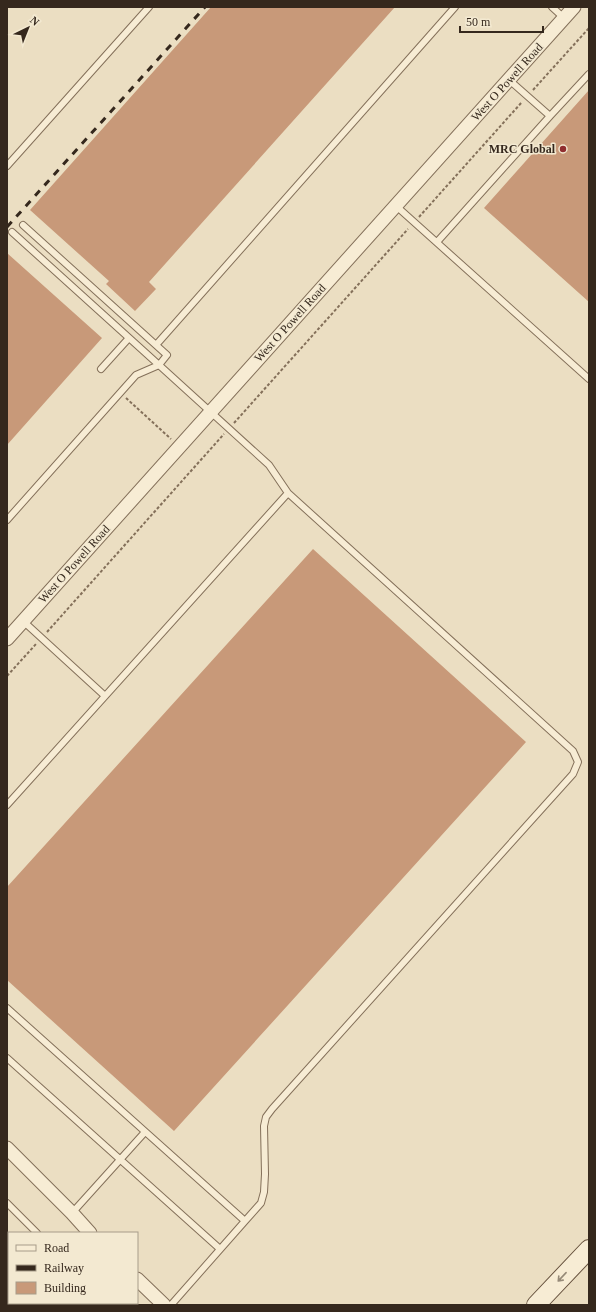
<svg xmlns="http://www.w3.org/2000/svg" width="596" height="1312" viewBox="0 0 596 1312" font-family="'Times New Roman',serif">
  <rect width="100%" height="100%" fill="#ebdec2"/>
  <!-- building -->
  <path fill="#c89979" d="M211 7H395L149 282 156 289 135 311 106 284 109 281 30 210Z
    M589 90V302L484 208Z
    M7 253 102 338 7 445Z
    M313 549 526 742 174 1131 7 980V887Z"/>
  <g fill="none" stroke-linecap="round" stroke-linejoin="round">
    <!-- service casing -->
    <g stroke="#84705a" stroke-width="8">
      <path id="service" d="M552 7 564 18
        M508 79 550 116 589 74
        M7 166 149 7
        M395 205 589 379
        M12 232 159 365 167 355 23 225
        M437 242 550 116
        M156 345 455 7
        M101 369 129 338
        M7 520 136 375 159 365 269 465 288 493
        M23 621 105 696
        M7 805 288 493 573 751 578 762 573 774 272 1109 266 1117 264 1126 265 1174 264 1192 261 1203 245 1221
        M7 1008 245 1221 171 1305
        M7 1058 220 1249
        M7 1203 37 1233
        M72 1213 145 1132
        M106 1303 108 1305"/>
    </g>
    <!-- minor casing -->
    <g stroke="#84705a" stroke-width="15">
      <path id="minor" d="M7 639 574 7
        M7 1148 72 1213 90 1233
        M137 1279 164 1305"/>
    </g>
    <!-- secondary casing -->
    <g stroke="#66513d" stroke-width="20">
      <path id="secondary" d="M536 1305 589 1249"/>
    </g>
    <!-- path -->
    <path stroke="#84705a" stroke-width="2" stroke-dasharray="3 2" stroke-linecap="butt" d="M533 90 589 28
      M419 217 522 102
      M126 398 171 439
      M234 423 408 229
      M47 632 224 434
      M7 676 36 644"/>
    <!-- service -->
    <use href="#service" stroke="#f7ecd4" stroke-width="6"/>
    <!-- minor -->
    <use href="#minor" stroke="#f7ecd4" stroke-width="13"/>
    <!-- secondary -->
    <use href="#secondary" stroke="#f7ecd4" stroke-width="18"/>
    <!-- rail -->
    <path stroke="#35281d" stroke-width="3" stroke-dasharray="7 7" stroke-linecap="butt" d="M7 227 205 7"/>
  </g>
  <!-- one-way arrows -->
  <defs><path id="oneway-shaft" d="M-6 0H5M1.5-3L5.5 0L1.5 3" fill="none" stroke-width="1.6" stroke-linecap="round" stroke-linejoin="round"/></defs>
  <use stroke="#968a78" href="#oneway-shaft" transform="translate(562 1277) rotate(133)"/>
  <!-- markers -->
  <circle fill="#902d2f" stroke="#f3e9d1" stroke-width="1.5" cx="563" cy="149" r="4"/>
  <g text-anchor="middle" dominant-baseline="central" stroke-width="3" stroke-linejoin="round" paint-order="stroke">
    <!-- street labels -->
    <g font-size="12" fill="#35281d" stroke="#f3e9d1">
      <text transform="translate(507 82) rotate(-48)">West O Powell Road</text>
      <text transform="translate(290 323) rotate(-48)">West O Powell Road</text>
      <text transform="translate(74 564) rotate(-48)">West O Powell Road</text>
    </g>
    <!-- poi labels -->
    <g font-size="12" font-weight="bold" fill="#35281d" stroke="#f3e9d1" text-anchor="end">
      <text x="555" y="149">MRC Global</text>
    </g>
  </g>
  <!-- border -->
  <rect width="596" height="1312" fill="none" stroke="#35281d" stroke-width="16"/>
  <!-- legend -->
  <rect x="8" y="1232" width="130" height="72" fill="#f3e9d1" stroke="#a79c89"/>
  <rect x="16" y="1245" width="20" height="6" fill="#f7ecd4" stroke="#a79c89"/>
  <text x="44" y="1252" font-size="12" fill="#35281d">Road</text>
  <rect x="16" y="1265" width="20" height="6" fill="#35281d" stroke="#a79c89"/>
  <text x="44" y="1272" font-size="12" fill="#35281d">Railway</text>
  <rect x="16" y="1282" width="20" height="12" fill="#c89979" stroke="#a79c89"/>
  <text x="44" y="1292" font-size="12" fill="#35281d">Building</text>
  <!-- north arrow -->
  <g transform="translate(28 28) rotate(43)" stroke="#f3e9d1" stroke-width="3" paint-order="stroke">
  <path d="M0-3L7 15L0 10L-7 15Z" fill="#35281d"/>
  <text y="-6" font-size="11" font-weight="bold" text-anchor="middle" fill="#35281d">N</text>
  </g>
  <!-- scale -->
  <path d="M460 26v6h83v-6" fill="none" stroke="#35281d" stroke-width="2"/>
  <text x="466" y="26" font-size="12" fill="#35281d" stroke="#f3e9d1" stroke-width="3" paint-order="stroke">50 m</text>
</svg>
